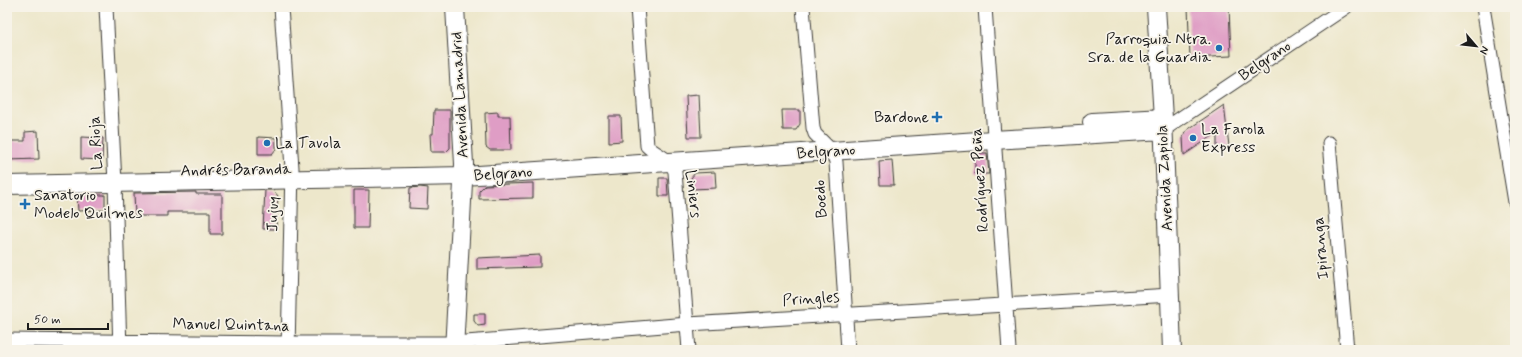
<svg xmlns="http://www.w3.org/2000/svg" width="1522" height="357" viewBox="0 0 1522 357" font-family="Mynerve,sans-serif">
  <rect width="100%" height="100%" fill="#f7f3e8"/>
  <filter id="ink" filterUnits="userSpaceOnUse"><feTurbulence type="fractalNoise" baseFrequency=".025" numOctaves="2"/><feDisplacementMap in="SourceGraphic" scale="8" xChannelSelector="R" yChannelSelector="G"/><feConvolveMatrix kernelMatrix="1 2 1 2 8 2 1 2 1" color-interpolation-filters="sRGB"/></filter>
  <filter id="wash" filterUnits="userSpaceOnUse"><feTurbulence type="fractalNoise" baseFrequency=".012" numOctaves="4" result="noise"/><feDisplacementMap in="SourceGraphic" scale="16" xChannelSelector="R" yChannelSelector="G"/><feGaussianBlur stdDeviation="0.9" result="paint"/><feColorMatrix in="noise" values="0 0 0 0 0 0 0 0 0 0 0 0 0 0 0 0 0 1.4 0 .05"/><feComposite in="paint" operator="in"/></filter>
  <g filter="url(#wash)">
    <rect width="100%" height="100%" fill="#ede7cb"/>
    <g id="blocks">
      <!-- building -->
      <path fill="#df9dc5" d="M1188 7H1229L1231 56 1190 58Z
        M699 95 701 137H688L686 96Z
        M1224 105 1229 146 1217 148V133L1184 155 1183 137 1187 130Z
        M434 110H450V148L446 152H431L430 134H433Z
        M782 110H800V124L796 130H783Z
        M498 112V116H510L511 150H490L486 147 485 113Z
        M609 116H621L622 141 609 142Z
        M38 131 39 159 7 160V141H25V132Z
        M81 137 103 138 102 160 81 159Z
        M258 137 276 138V149L272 154H258Z
        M975 153H987L989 174H975Z
        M892 160 894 185H880L879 161Z
        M715 172 716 188 692 189 691 178 695 173Z
        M659 178H667L668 196H659Z
        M533 183V198L479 199V191L485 185Z
        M420 187 428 188 427 209 409 208 410 188Z
        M265 190H273L278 196 276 229H263Z
        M354 190H369L368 228H354Z
        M196 192V194H222V234H210V212H167V216H135L134 193Z
        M77 195H105V210L78 211Z
        M540 255V267L477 269V258Z
        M474 314H485V325L478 326 474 321Z"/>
    </g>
  </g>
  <g filter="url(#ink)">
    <use href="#blocks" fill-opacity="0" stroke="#3b3a36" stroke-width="1"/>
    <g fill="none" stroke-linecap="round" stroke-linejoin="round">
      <!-- street casing -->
      <g stroke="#3b3a36" stroke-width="15">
        <path id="street" d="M106 7 115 183 120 350
          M281 7 292 168 288 350
          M637 7 647 146C656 155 673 160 675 172L689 350
          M803 7 813 128 815 134 833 152 836 162 848 350
          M985 7 1009 350
          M1483 7 1515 202
          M1163 130 1346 7
          M1329 143 1347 350
          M7 340 288 343H454L688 324 1171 295"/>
      </g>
      <!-- secondary casing -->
      <g stroke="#3b3a36" stroke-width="20">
        <path id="secondary" d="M1156 7 1163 118 1172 350
          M1092 122 1163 118
          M7 185 464 176 993 140 1163 130
          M454 350 464 164 455 7"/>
      </g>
      <!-- street -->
      <use href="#street" stroke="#fff" stroke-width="13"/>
      <!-- secondary -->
      <use href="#secondary" stroke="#fff" stroke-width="18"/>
    </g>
  </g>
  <!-- markers -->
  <g fill="#1f6fb2" stroke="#f7f3e8" stroke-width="1.5">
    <circle cx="1219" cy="48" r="4"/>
    <path d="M935 111h4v4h4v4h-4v4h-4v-4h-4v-4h4z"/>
    <circle cx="1193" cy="138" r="4"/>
    <circle cx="267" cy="143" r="4"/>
    <path d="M23 198h4v4h4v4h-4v4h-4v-4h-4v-4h4z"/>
  </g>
  <g text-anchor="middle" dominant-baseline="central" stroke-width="3.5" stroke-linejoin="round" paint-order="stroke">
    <!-- poi labels -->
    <g font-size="16" fill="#1c1c1c" stroke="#f7f3e8" text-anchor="start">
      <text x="1211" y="39" text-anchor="end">Parroquia Ntra.<tspan x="1211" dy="18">Sra. de la Guardia</tspan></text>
      <text x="929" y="117" text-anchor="end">Bardone</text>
      <text x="1201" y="129">La Farola<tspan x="1201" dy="18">Express</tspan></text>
      <text x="275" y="143">La Tavola</text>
      <text x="34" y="195">Sanatorio<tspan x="34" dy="18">Modelo Quilmes</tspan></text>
    </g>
    <!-- street labels -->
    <g font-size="16" fill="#1c1c1c" stroke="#f7f3e8">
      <text transform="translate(1265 61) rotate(-34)">Belgrano</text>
      <text transform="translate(460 95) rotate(-93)">Avenida Lamadrid</text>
      <text transform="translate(96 143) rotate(-93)">La Rioja</text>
      <text transform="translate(826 152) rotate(-4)">Belgrano</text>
      <text transform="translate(236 170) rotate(-1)">Andrés Baranda</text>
      <text transform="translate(503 174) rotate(-4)">Belgrano</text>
      <text transform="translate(1165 178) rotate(-93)">Avenida Zapiola</text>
      <text transform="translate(980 180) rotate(-94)">Rodríguez Peña</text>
      <text transform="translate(693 194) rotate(83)">Liniers</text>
      <text transform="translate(821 199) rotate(-94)">Boedo</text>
      <text transform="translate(273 214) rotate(-89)">Jujuy</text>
      <text transform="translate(1321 248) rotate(-95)">Ipiranga</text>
      <text transform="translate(811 299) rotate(-4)">Pringles</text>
      <text transform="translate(231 325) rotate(1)">Manuel Quintana</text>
    </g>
  </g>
  <!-- margin -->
  <rect width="1522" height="357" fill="none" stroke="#f7f3e8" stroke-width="24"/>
  <!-- north arrow -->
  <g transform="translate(1476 46) rotate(118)" stroke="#f7f3e8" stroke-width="3" paint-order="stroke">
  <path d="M0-3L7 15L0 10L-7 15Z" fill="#1c1c1c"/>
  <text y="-6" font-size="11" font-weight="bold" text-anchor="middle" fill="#1c1c1c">N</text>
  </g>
  <!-- scale -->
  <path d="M28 323v6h80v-6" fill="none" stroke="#1c1c1c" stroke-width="2"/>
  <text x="34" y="323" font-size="12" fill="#1c1c1c" stroke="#f7f3e8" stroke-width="3" paint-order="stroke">50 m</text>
</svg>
